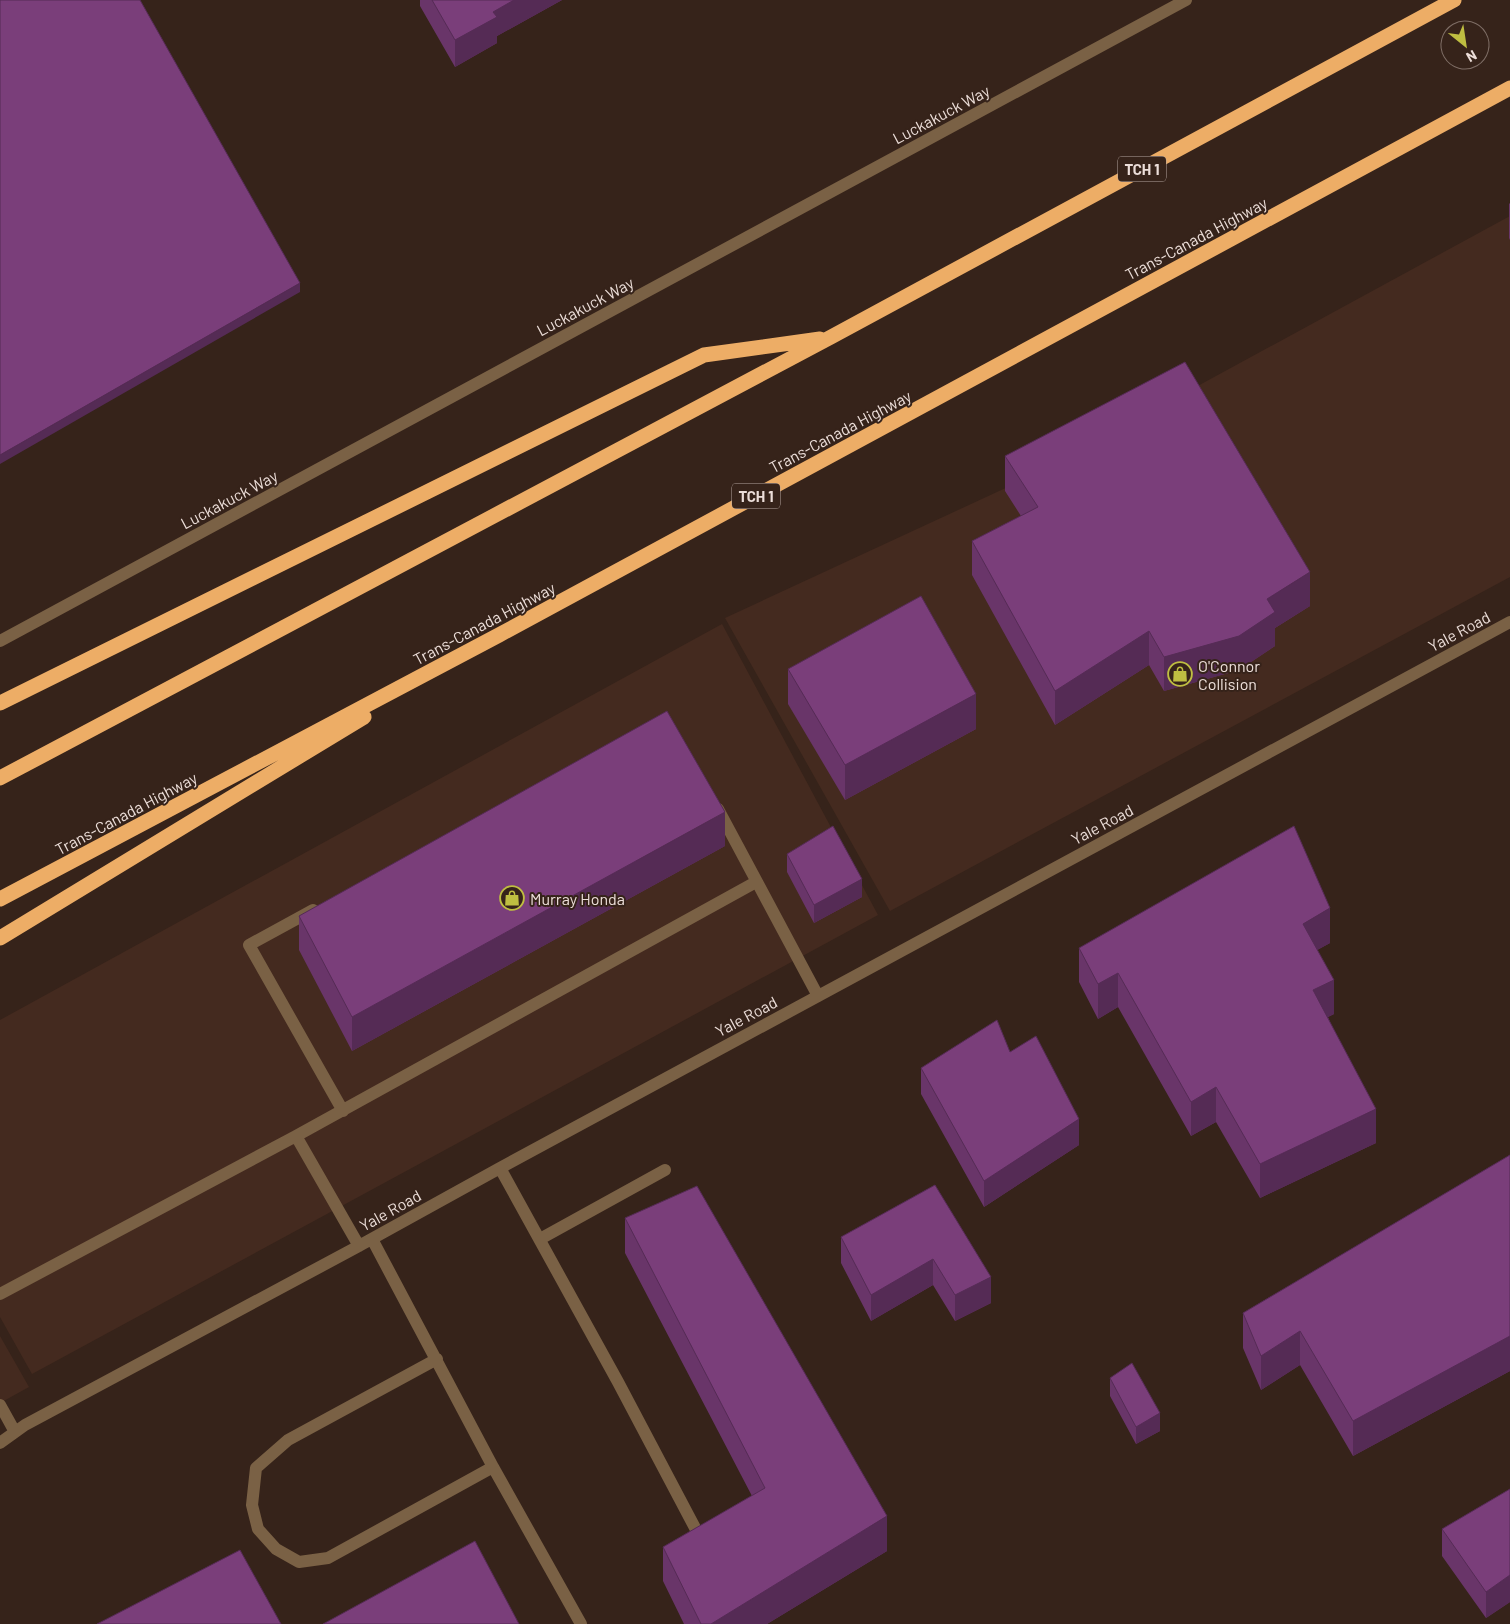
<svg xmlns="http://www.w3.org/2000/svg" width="1510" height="1624" viewBox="0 0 1510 1624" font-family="Barlow,sans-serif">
  <rect width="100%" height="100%" fill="#36231a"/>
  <!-- built -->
  <path fill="#442a1f" d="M1510 216V577L890 911 725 618 1038 473Z
    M722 624 878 915 32 1374 0 1317V1020Z
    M0 1336 29 1387 0 1403Z"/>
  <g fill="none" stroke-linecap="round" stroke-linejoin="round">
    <!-- minor -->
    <path stroke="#7a6145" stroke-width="12" d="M0 641 1186 0
      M718 809 818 996
      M313 910 249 945 343 1111
      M500 1168 618 1382 703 1543
      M372 1239 493 1467 581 1624
      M540 1239 665 1170
      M359 1246 296 1136 756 882
      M0 1294 296 1136
      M437 1359 288 1440 256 1468 252 1505 258 1529 276 1549 299 1562 328 1558 493 1467
      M0 1405 15 1432
      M0 1443 25 1425 357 1247 500 1168 1510 622"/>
    <!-- highway -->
    <path stroke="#edad66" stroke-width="15" d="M0 703 704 355 820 339
      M0 778 831 337 1454 0
      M0 899 499 635 1510 88
      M0 938 364 717"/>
  </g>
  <!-- wall -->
  <path fill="#693569" d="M420 0H562L497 36V43L455 67 420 6Z
    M1510 203V240L1509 238V204Z
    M1005 456 1310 606 1275 628V646L1239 670 1164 691 1149 665 1055 725 972 575V541L1021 516 1005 491Z
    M788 669 976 729 845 800 788 704Z
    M725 846 352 1051 299 950V916Z
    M787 854 862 897 814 923 787 872Z
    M1330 943 1317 950 1334 1014 1328 1017 1376 1143 1260 1198 1216 1122 1191 1136 1118 1007 1098 1019 1079 982V948Z
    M1010 1052 1079 1145 984 1207 921 1094V1068Z
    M1510 1155V1371L1353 1456 1300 1365 1261 1390 1243 1348V1313Z
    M935 1185 991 1303 955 1321 933 1285 871 1321 841 1263V1237Z
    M625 1218 887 1551 767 1624H684L663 1581V1547L752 1496 625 1253Z
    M1110 1378 1160 1431 1136 1444 1110 1396Z
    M1510 1489V1602L1486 1618 1442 1556V1529Z"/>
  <!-- shaded-wall -->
  <path fill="#552b55" d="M514 0H562L497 36V43L455 67V40L493 12Z
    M300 283V292L0 464V455Z
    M1310 572V606L1275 628V646L1239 670 1164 691V657L1267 599Z
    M1149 631V665L1055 725V691Z
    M976 694V729L845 800V765Z
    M725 812V846L352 1051V1017Z
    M862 879V897L814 923V905Z
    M1330 908V943L1303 958V924Z
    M1118 973V1007L1098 1019V984Z
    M1334 980V1014L1313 1024V990Z
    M1216 1087V1122L1191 1136V1102Z
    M1376 1109V1143L1260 1198V1164Z
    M1079 1119V1145L984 1207V1181Z
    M933 1259V1285L871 1321V1295Z
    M991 1277V1303L955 1321V1295Z
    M1300 1331V1365L1261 1390V1356Z
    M1510 1336V1371L1353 1456V1421Z
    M1160 1413V1431L1136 1444V1427Z
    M887 1516V1551L767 1624H711Z
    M1510 1575V1602L1486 1618V1592Z"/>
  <!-- building -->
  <path fill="#7a3e7a" stroke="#552b55" d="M0 0H140L300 283 0 455Z
    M432 0H514L493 12 497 17 455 40Z
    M1185 362 1310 572 1267 599 1275 612 1239 636 1164 657 1149 631 1055 691 972 541 1038 507 1005 456Z
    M921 596 976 694 845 765 788 669Z
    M667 711 725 812 352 1017 299 916Z
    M833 826 862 879 814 905 787 854Z
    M1294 826 1330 908 1303 924 1334 980 1313 990 1376 1109 1260 1164 1216 1087 1191 1102 1118 973 1098 984 1079 948Z
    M997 1020 1010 1052 1036 1036 1079 1119 984 1181 921 1068Z
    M1510 1155V1336L1353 1421 1300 1331 1261 1356 1243 1313Z
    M935 1185 991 1277 955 1295 933 1259 871 1295 841 1237Z
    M697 1186 887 1516 711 1624H701L663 1547 765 1488 625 1218Z
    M1132 1363 1160 1413 1136 1427 1110 1378Z
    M1510 1489V1575L1486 1592 1442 1529Z
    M475 1541 519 1624H323Z
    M240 1550 281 1624H97Z"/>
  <!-- icons -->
  <defs>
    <g id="shop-ring" transform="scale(1.25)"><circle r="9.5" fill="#36231a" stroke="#bfbe41" stroke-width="1.5"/><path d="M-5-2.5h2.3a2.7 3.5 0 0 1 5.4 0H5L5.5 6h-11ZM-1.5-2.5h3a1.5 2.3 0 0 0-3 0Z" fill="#bfbe41"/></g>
  </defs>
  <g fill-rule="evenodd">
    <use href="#shop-ring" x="1180" y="674"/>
    <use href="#shop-ring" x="512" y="898"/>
  </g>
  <g text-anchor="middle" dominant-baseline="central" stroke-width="4" stroke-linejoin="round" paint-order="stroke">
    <!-- shield labels -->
    <g fill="#36231a" stroke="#b5a6a0" stroke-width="1">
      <rect x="1118" y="156.5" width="48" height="25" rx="4"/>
      <rect x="732" y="483.5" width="48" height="25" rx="4"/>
    </g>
    <g font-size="15" font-weight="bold" fill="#ecded9">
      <text x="1142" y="169">TCH 1</text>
      <text x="756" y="496">TCH 1</text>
    </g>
    <!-- street labels -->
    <g font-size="16" fill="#ecded9" stroke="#36231a">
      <text transform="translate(941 114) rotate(-28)">Luckakuck Way</text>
      <text transform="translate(1196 238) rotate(-28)">Trans-Canada Highway</text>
      <text transform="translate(585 306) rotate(-28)">Luckakuck Way</text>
      <text transform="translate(840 431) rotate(-28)">Trans-Canada Highway</text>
      <text transform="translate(229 499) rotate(-28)">Luckakuck Way</text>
      <text transform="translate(484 623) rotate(-28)">Trans-Canada Highway</text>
      <text transform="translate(1459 631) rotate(-28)">Yale Road</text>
      <text transform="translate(126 813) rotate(-28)">Trans-Canada Highway</text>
      <text transform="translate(1102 824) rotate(-28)">Yale Road</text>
      <text transform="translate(746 1016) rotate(-28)">Yale Road</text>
      <text transform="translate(390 1210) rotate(-29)">Yale Road</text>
    </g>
    <!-- poi labels -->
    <g font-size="16" fill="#ecded9" stroke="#36231a" text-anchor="start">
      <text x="1198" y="665">O'Connor<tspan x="1198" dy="18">Collision</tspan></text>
      <text x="530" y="898">Murray Honda</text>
    </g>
  </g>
  <!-- north arrow -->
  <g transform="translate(1465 45) rotate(150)"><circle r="24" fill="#36231a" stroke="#7f6e66"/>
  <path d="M0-4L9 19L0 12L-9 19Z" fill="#bfbe41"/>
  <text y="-8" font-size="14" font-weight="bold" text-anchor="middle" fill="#ecded9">N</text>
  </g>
</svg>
